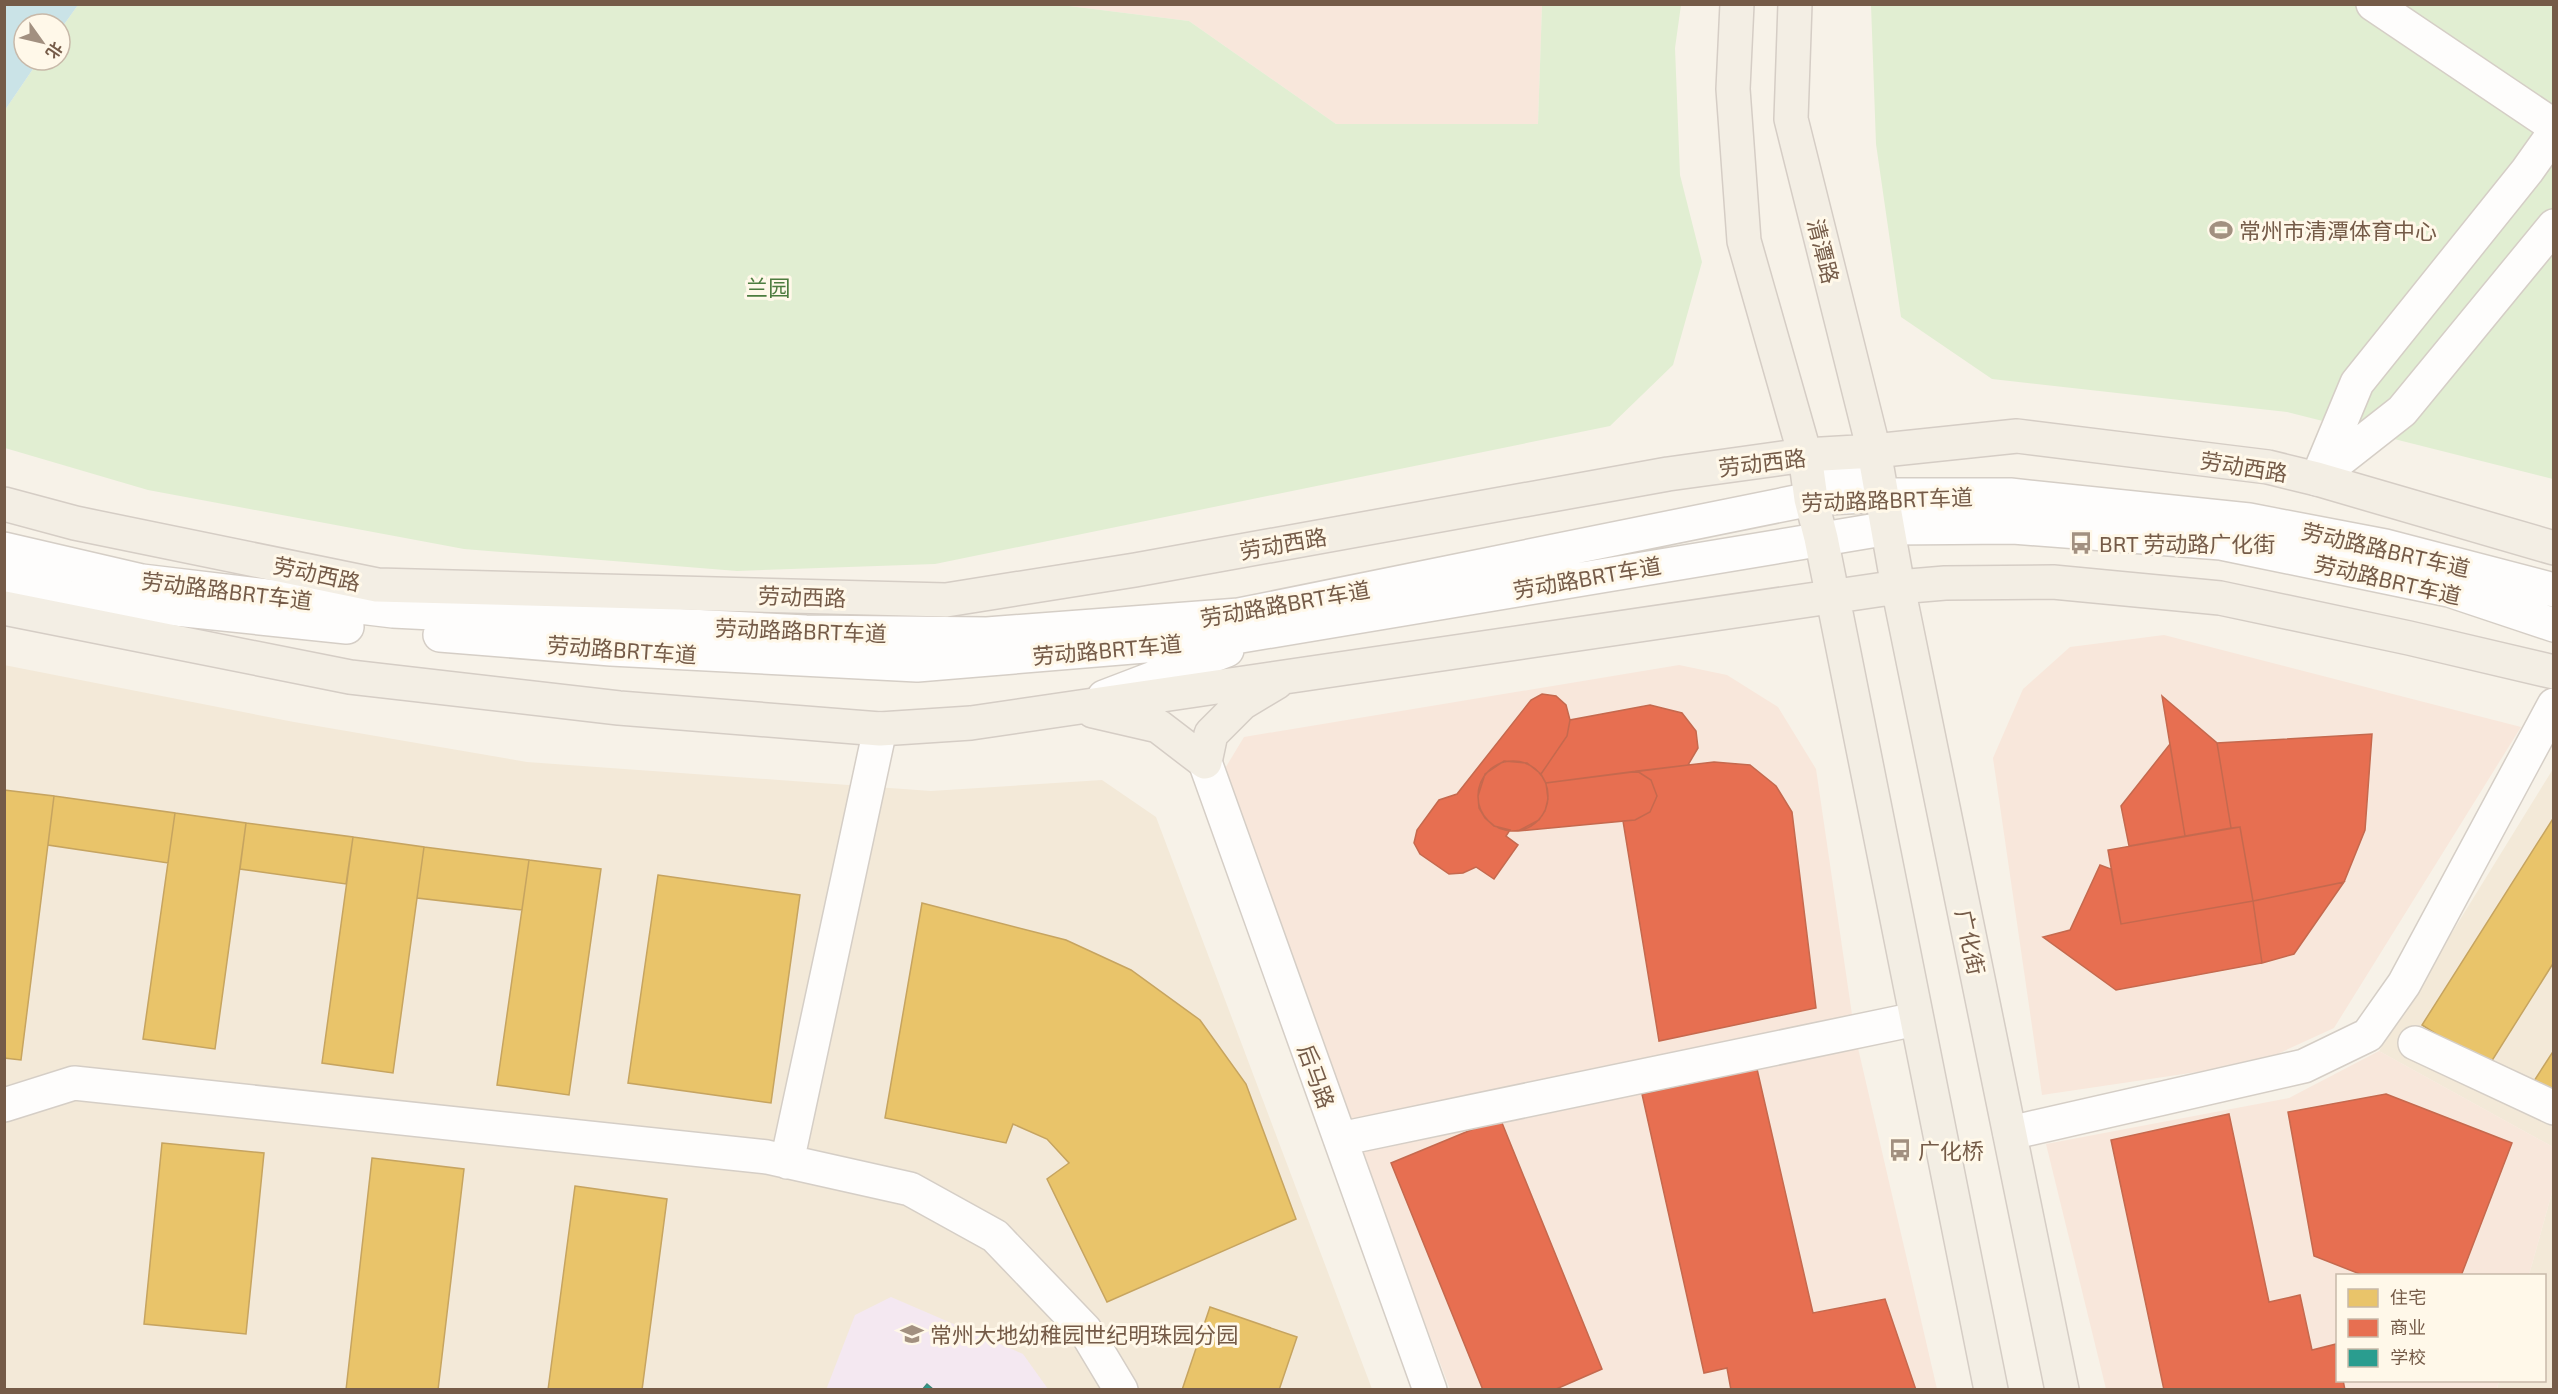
<svg xmlns="http://www.w3.org/2000/svg" width="2558" height="1394" viewBox="0 0 2558 1394" font-family="'Exo 2','Noto Sans SC',sans-serif">
  <rect width="100%" height="100%" fill="#f7f2e8"/>
  <!-- residential -->
  <path fill="#f3e9d8" d="M4 665 294 722 527 762 931 791 1102 780 1156 817 1372 1389H5Z
    M2553 769V1147L2379 1051Z
    M2553 1189V1389L2497 1390 2499 1381 2544 1380V1276L2529 1275Z"/>
  <!-- commercial -->
  <path fill="#f8e7db" d="M1061 5H1542L1538 124H1336L1189 21Z
    M2164 635 2521 727 2334 1028 2258 1063 2042 1095 1993 758 2023 689 2070 647Z
    M1679 665 1727 675 1778 707 1816 769 1855 1035 1937 1389H1450L1218 780 1244 737Z
    M2379 1051 2553 1147V1189L2529 1275 2338 1276V1380L2499 1381 2497 1389H2106L2046 1144 2289 1098Z"/>
  <!-- education -->
  <path fill="#f4e8f1" d="M891 1297 1023 1354 1048 1389 826 1390 855 1315Z"/>
  <!-- green -->
  <path fill="#e1eed2" d="M78 5H1061L1189 21 1336 124H1538L1542 5H1681L1675 48 1680 175 1702 262 1673 365 1610 426 935 564 737 571 464 549 148 490 5 448V110L39 60H60V30Z
    M1871 5H2553V479L2287 412 1992 379 1901 317 1876 144Z"/>
  <!-- water -->
  <path fill="#cae3e7" d="M5 4 78 5 60 30V24H24V60H39L5 110Z"/>
  <!-- homes -->
  <path fill="#e9c46a" stroke="#c6a460" stroke-width="1.5" d="M4 790 54 796 21 1060 4 1058Z
    M54 796 175 813 168 863 48 845Z
    M175 813 246 823 215 1049 143 1039Z
    M2554 817V962L2488 1067 2422 1025Z
    M246 823 353 837 346 884 240 869Z
    M353 837 424 847 393 1073 322 1063Z
    M424 847 529 860 522 910 417 898Z
    M529 860 601 869 569 1095 497 1085Z
    M658 875 800 895 771 1103 628 1083Z
    M922 903 1066 940 1131 970 1200 1020 1246 1084 1296 1219 1107 1302 1047 1179 1069 1163 1047 1139 1013 1124 1006 1143 885 1118Z
    M2554 1050V1093L2534 1081Z
    M162 1143 264 1153 246 1334 144 1324Z
    M372 1158 464 1169 438 1390H346Z
    M575 1186 667 1199 642 1390H548Z
    M1210 1307 1297 1337 1279 1390H1182Z"/>
  <!-- shops -->
  <path fill="#e76f51" stroke="#c5694e" stroke-width="1.5" d="M1542 694 1556 696 1566 705 1570 720 1567 736 1541 774 1527 763 1504 761 1485 774 1478 796 1479 808 1485 818 1494 826 1510 830 1506 836 1518 845 1494 879 1476 867 1463 873 1449 874 1420 854 1414 843 1417 830 1439 800 1457 794 1531 700Z
    M2162 696 2217 743 2231 828 2185 836Z
    M1650 705 1682 713 1696 731 1698 748 1688 765 1546 783 1541 774 1567 736 1570 720Z
    M2372 734 2365 830 2344 882 2253 901 2240 827 2231 828 2217 743Z
    M2170 744 2185 836 2129 846 2121 806Z
    M1478 796a35 35 0 1 1 70 0a35 35 0 1 1-70 0Z
    M1714 762 1750 765 1776 786 1792 812 1816 1008 1659 1041 1623 821 1635 820 1650 812 1657 796 1651 780 1637 771Z
    M1637 771 1651 780 1657 796 1650 812 1635 820 1518 831 1539 820 1545 811 1548 799 1546 783Z
    M2240 827 2253 901 2121 924 2108 850Z
    M2100 865 2111 869 2121 924 2253 901 2262 963 2116 990 2043 937 2070 930Z
    M2344 882 2294 954 2262 963 2253 901Z
    M1757 1069 1813 1313 1885 1299 1916 1390H1731L1727 1368 1704 1373 1642 1094Z
    M2386 1094 2512 1143 2461 1276H2365L2314 1256 2288 1112Z
    M2229 1114 2269 1302 2300 1295 2312 1350 2336 1344 2338 1380H2343L2345 1390H2164L2111 1140Z
    M1500 1118 1602 1369 1554 1390H1483L1391 1163Z"/>
  <!-- schools -->
  <path fill="#2a9d8f" stroke="#40897a" stroke-width="1.5" d="M927 1384 934 1390H922Z"/>
  <g fill="none" stroke-linecap="round" stroke-linejoin="round">
    <!-- minor casing -->
    <g stroke="#d5cec6" stroke-width="36">
      <path id="minor" d="M2373 4 2554 126
        M2318 477 2402 411 2554 226
        M2317 479 2357 383 2527 171 2554 133
        M1811 499 1874 451
        M4 549 142 581 393 611 806 632 987 634 1239 615 1811 499 1882 495H2010L2249 520 2385 546 2554 590
        M4 581 69 598 347 627
        M440 635 611 649 917 665 1217 640 1889 528 2013 527 2221 543 2449 590 2554 625
        M1104 697 1227 650
        M1205 762 1430 1390
        M2415 1043 2554 1108
        M4 1105 74 1083 767 1157 910 1189 995 1236 1085 1330 1121 1390
        M2010 1133 2304 1066 2368 1035 2404 984 2554 705
        M1340 1139 1916 1019
        M787 1162 880 729"/>
    </g>
    <!-- major casing -->
    <g stroke="#d5cdc5" stroke-width="36">
      <path id="major" d="M1737 4 1733 89 1744 241 1805 455 1811 499 1821 538 1991 1390
        M1795 4 1791 119 1874 451 1898 587 2062 1390
        M4 504 75 523 377 585 946 600 1135 570 1668 474 1805 455 1874 451 2017 436 2268 467 2317 479 2554 548
        M4 608 350 677 619 708 880 729 971 723 1898 587 1945 583 2053 582 2220 598 2409 638 2554 672
        M1093 711 1158 726 1205 762 1211 734 1242 703 1277 682"/>
    </g>
    <!-- minor -->
    <use href="#minor" stroke="#fefdfc" stroke-width="33"/>
    <!-- major -->
    <use href="#major" stroke="#f3eee4" stroke-width="33"/>
  </g>
  <!-- icons -->
  <defs>
    <g id="stadium-bare" transform="scale(1.8)"><path d="M0-5a6.5 5 0 1 0 0 10a6.5 5 0 1 0 0-10ZM-3.5-1.8h7v3.6h-7Z" fill="#a29080" stroke="#fff8e9" stroke-width="2.5" paint-order="stroke"/></g>
    <g id="bus-bare" transform="scale(1.8)"><path d="M-5-6H5V4H4V6H2V4H-2V6H-4V4H-5ZM-3.5-4V0h7V-4ZM-3.5 1.2v1.5H-2V1.2ZM2 1.2v1.5H3.5V1.2Z" fill="#a29080" stroke="#fff8e9" stroke-width="2.5" paint-order="stroke"/></g>
    <g id="school-bare" transform="scale(1.8)"><path d="M0-5L7-2L0 1L-7-2ZM-4 1L0 2.5L4 1V4Q0 6-4 4Z" fill="#a29080" stroke="#fff8e9" stroke-width="2.5" paint-order="stroke"/></g>
  </defs>
  <g fill-rule="evenodd">
    <use href="#stadium-bare" x="2221" y="230"/>
    <use href="#bus-bare" x="2081" y="543"/>
    <use href="#bus-bare" x="1900" y="1150"/>
    <use href="#school-bare" x="912" y="1334"/>
  </g>
  <g text-anchor="middle" dominant-baseline="central" stroke-width="6" stroke-linejoin="round" paint-order="stroke">
    <!-- poi labels -->
    <g font-size="22" fill="#755b48" stroke="#fff8e9" text-anchor="start">
      <text x="2239" y="230">常州市清潭体育中心</text>
      <text x="2099" y="543">BRT 劳动路广化街</text>
      <text x="1918" y="1150">广化桥</text>
      <text x="930" y="1334">常州大地幼稚园世纪明珠园分园</text>
    </g>
    <!-- street labels -->
    <g font-size="22" fill="#755b48" stroke="#fff8e9">
      <text transform="translate(1824 251) rotate(76)">清潭路</text>
      <text transform="translate(1762 462) rotate(-7)">劳动西路</text>
      <text transform="translate(2244 466) rotate(9)">劳动西路</text>
      <text transform="translate(1887 499) rotate(-2)">劳动路路BRT车道</text>
      <text transform="translate(1283 543) rotate(-10)">劳动西路</text>
      <text transform="translate(2386 549) rotate(13)">劳动路路BRT车道</text>
      <text transform="translate(317 573) rotate(12)">劳动西路</text>
      <text transform="translate(1587 577) rotate(-10)">劳动路BRT车道</text>
      <text transform="translate(2388 579) rotate(13)">劳动路BRT车道</text>
      <text transform="translate(227 590) rotate(7)">劳动路路BRT车道</text>
      <text transform="translate(802 596) rotate(2)">劳动西路</text>
      <text transform="translate(1285 603) rotate(-10)">劳动路路BRT车道</text>
      <text transform="translate(801 630) rotate(2)">劳动路路BRT车道</text>
      <text transform="translate(622 649) rotate(4)">劳动路BRT车道</text>
      <text transform="translate(1107 649) rotate(-5)">劳动路BRT车道</text>
      <text transform="translate(1971 942) rotate(78)">广化街</text>
      <text transform="translate(1317 1076) rotate(70)">后马路</text>
    </g>
    <!-- park labels -->
    <g font-size="22" fill="#4d7c3f" stroke="#fff8e9">
      <text x="768" y="287">兰园</text>
    </g>
  </g>
  <!-- border -->
  <rect width="2558" height="1394" fill="none" stroke="#755b48" stroke-width="12"/>
  <!-- legend -->
  <rect x="2336" y="1274" width="210" height="108" fill="#fff8e9" stroke="#c8b9a9" stroke-width="1.5"/>
  <rect x="2348" y="1289" width="30" height="18" fill="#e9c46a" stroke="#c8b9a9" stroke-width="1.5"/>
  <text x="2390" y="1304" font-size="18" fill="#755b48">住宅</text>
  <rect x="2348" y="1319" width="30" height="18" fill="#e76f51" stroke="#c8b9a9" stroke-width="1.5"/>
  <text x="2390" y="1334" font-size="18" fill="#755b48">商业</text>
  <rect x="2348" y="1349" width="30" height="18" fill="#2a9d8f" stroke="#c8b9a9" stroke-width="1.5"/>
  <text x="2390" y="1364" font-size="18" fill="#755b48">学校</text>
  <!-- north arrow -->
  <g transform="translate(42 42) rotate(124)"><circle r="28" fill="#fff8e9" stroke="#c8b9a9" stroke-width="1.5"/>
  <path d="M0-4.5L10 22L0 15L-10 22Z" fill="#a29080"/>
  <text y="-9" font-size="16" font-weight="bold" text-anchor="middle" fill="#755b48">北</text>
  </g>
</svg>
